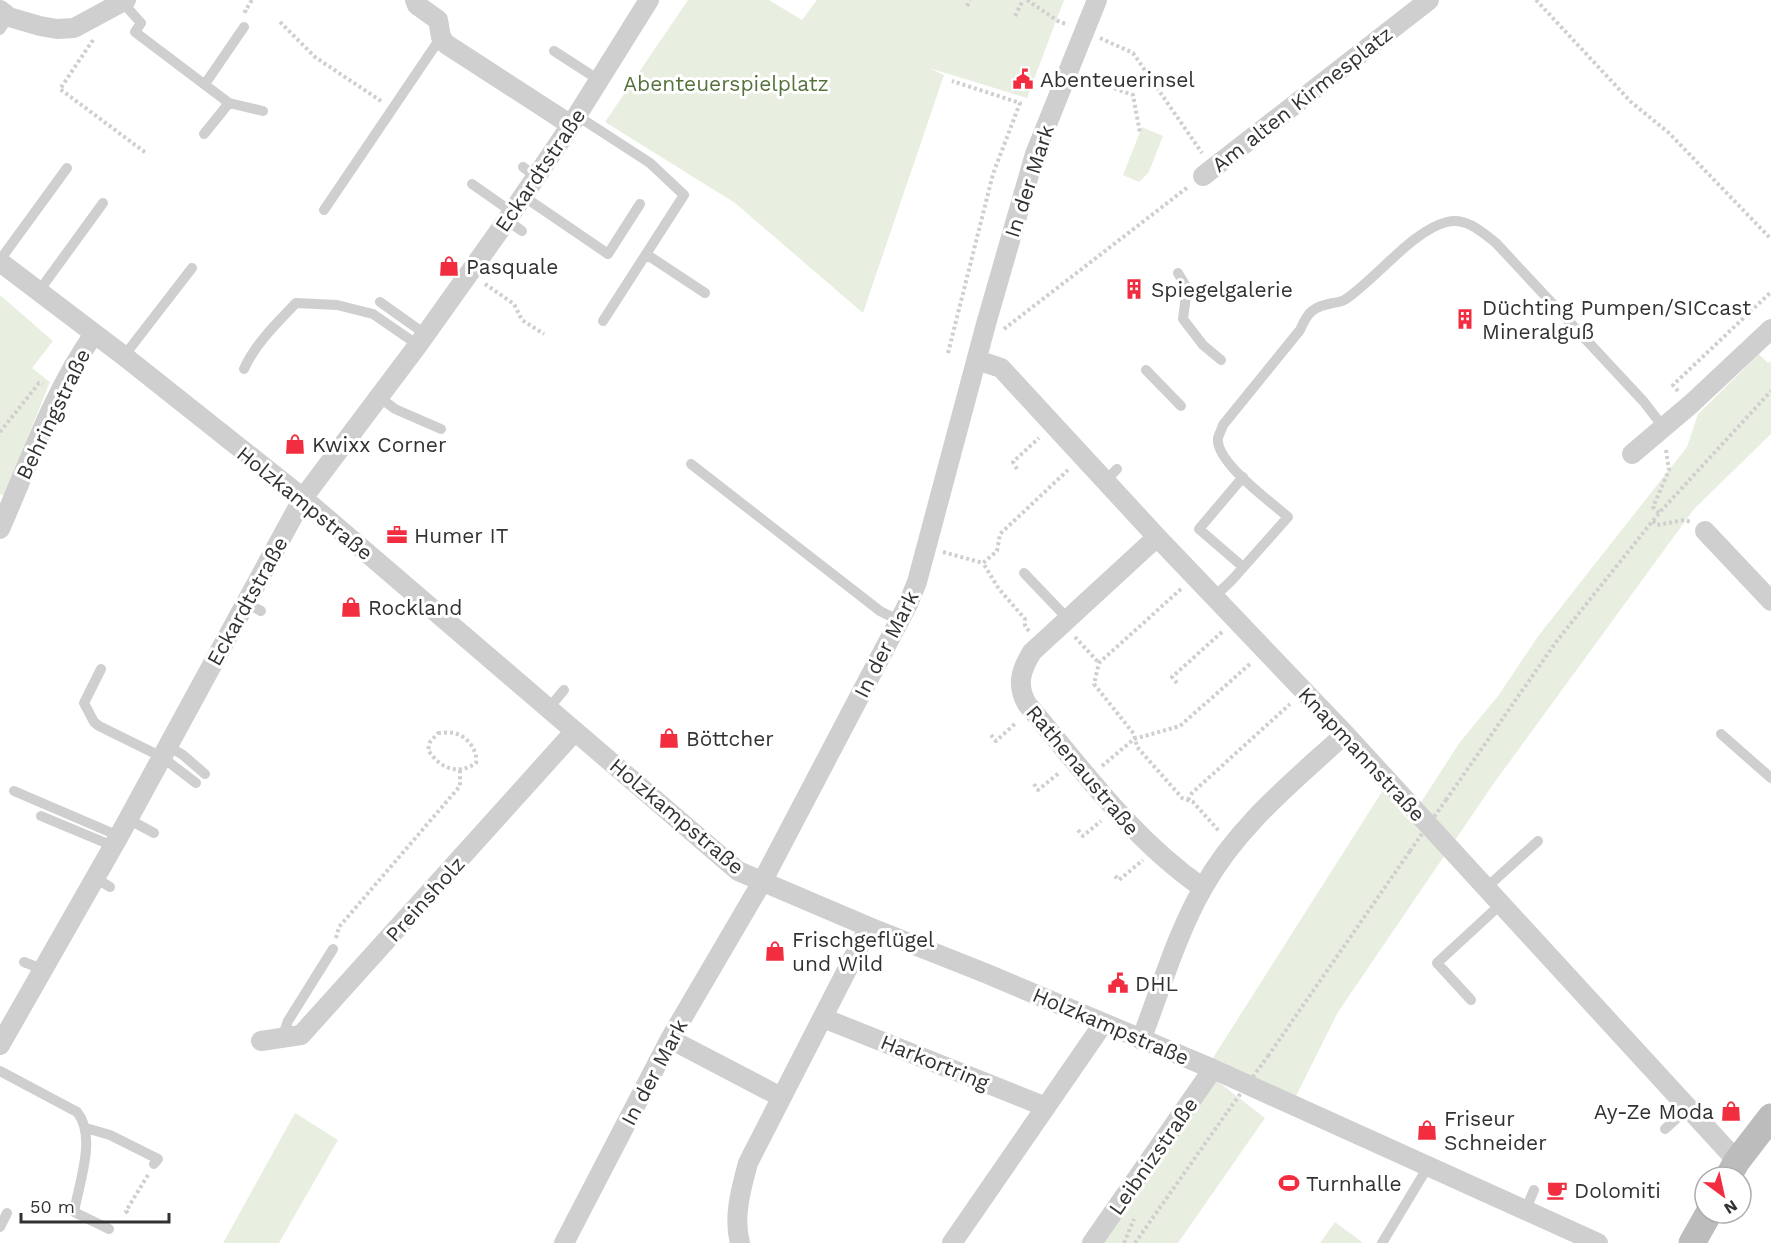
<svg xmlns="http://www.w3.org/2000/svg" width="1771" height="1243" viewBox="0 0 1771 1243" font-family="'Work Sans',sans-serif">
  <rect width="100%" height="100%" fill="#fff"/>
  <!-- green -->
  <path fill="#e9efe0" d="M688 0H769L802 20 817 0H1064L1027 98 929 68 944 75 863 313 735 203 605 122Z
    M1142 127 1163 136 1149 172 1139 182 1123 175Z
    M0 295 53 341 32 368 50 382 4 496 0 494Z
    M1759 354 1768 363 1771 361V434L1694 509 1494 783 1338 1012 1295 1098 1211 1061 1383 790 1409 821 1460 742 1498 696 1539 635 1687 447 1698 414Z
    M1216 1080 1265 1118 1178 1243H1104Z
    M295 1113 338 1140 279 1243H223Z
    M1335 1222 1362 1242 1361 1243H1320Z"/>
  <g fill="none" stroke-linecap="round" stroke-linejoin="round">
    <!-- path -->
    <path stroke="#cfcfcf" stroke-width="4" stroke-dasharray="3 3" stroke-linecap="butt" d="M1027 0 1058 21 1068 25
      M1536 0 1631 102 1669 133 1771 239
      M967 6 970 0
      M247 12 245 11 252 0
      M1015 16 1023 0
      M280 22 315 57 381 101
      M1100 38 1133 53 1202 153
      M93 40 60 89 146 153
      M1086 78 1133 95 1140 133
      M485 284 514 304 522 320 544 334
      M1004 329 1188 187
      M948 353 993 174 1020 103 952 81
      M1678 391 1673 385 1771 292
      M0 432 39 383 43 384
      M1017 469 1013 462 1039 438
      M1659 513 1653 507 1669 470 1666 450
      M1653 521 1657 525 1684 520 1691 522
      M943 552 983 563
      M1181 589 1099 663 1094 684 1134 734 1137 747 1182 798 1193 802 1219 831
      M1029 631 1025 626V619L999 589 983 563 997 551 1000 534 1068 470
      M1075 637 1099 663
      M1177 683 1172 677 1222 632
      M438 733C443 733 449 732 454 733 467 736 478 750 476 763 457 776 440 768 428 750L430 742Z
      M991 735 996 741 1017 722
      M1102 766 1134 739 1180 726 1251 663
      M1034 784 1038 790 1059 773
      M1188 800 1192 793 1290 704
      M1446 800 1556 642 1659 513 1771 391
      M1078 830 1083 836 1101 821
      M1115 876 1119 880 1143 860
      M336 938 339 927 460 786V770
      M1268 1056 1410 851
      M128 1213 126 1211 148 1175
      M1124 1243 1134 1219
      M1135 1243 1228 1111"/>
    <!-- lane -->
    <path stroke="#cfcfcf" stroke-width="10" d="M123 3 141 23 135 32 229 103 204 134
      M0 30 9 17
      M554 51 599 80
      M205 84 244 27
      M229 103 263 111
      M576 115 650 163 684 195 603 321
      M523 167 536 177
      M472 184 512 212
      M523 196 608 254 640 204
      M324 210 441 37
      M507 220 522 231
      M646 254 705 293
      M0 260 67 168
      M1178 273 1187 288 1183 319 1203 345 1221 360
      M39 291 103 203
      M380 302 425 334
      M124 356 192 268
      M244 369C255 344 277 323 296 303L337 305 373 314 418 345
      M1146 370 1181 406
      M379 397 395 409 441 429
      M691 464 880 611 900 621
      M1243 477 1199 529 1243 567
      M1105 481 1117 469
      M1024 573 1068 619
      M1214 597 1232 580 1288 517C1271 502 1215 462 1218 438 1219 434 1222 429 1223 425L1300 330C1308 312 1312 307 1333 303 1337 302 1342 302 1346 299 1376 279 1413 230 1447 222 1466 217 1482 232 1496 243L1644 402 1664 428
      M246 603 261 611
      M101 669 84 703 94 722 99 726 162 757 196 783
      M548 709 564 690
      M1721 734 1771 778
      M168 746 183 755 205 774
      M14 791 119 836
      M41 816 113 846
      M128 819 154 833
      M94 877 110 887
      M1486 888 1538 841
      M24 962 44 970
      M1471 1000 1437 963 1501 904
      M282 1038 288 1021 333 949
      M0 1071 77 1112C97 1136 79 1183 74 1212L109 1229
      M86 1128 110 1135 158 1159 154 1164
      M1665 1129 1688 1108
      M1526 1209 1534 1190
      M0 1227 7 1213
      M1382 1243 1429 1165"/>
    <!-- street -->
    <path stroke="#cfcfcf" stroke-width="20" d="M415 0 417 5 438 20 441 37 446 44 571 125
      M0 10 9 17 40 26 57 29 74 28 126 0
      M1203 176 1429 0
      M0 262 124 356 303 498 738 871 869 927 985 973 1213 1069 1598 1243
      M977 360 1001 368 1157 537 1345 734 1737 1161
      M1632 454 1691 404 1771 329
      M0 529C29 463 53 392 94 334
      M1705 531 1771 601
      M1157 537 1032 652C1021 670 1016 685 1027 704 1082 769 1132 839 1203 888
      M823 1018 1046 1107
      M670 1039 781 1097
      M1141 1040C1160 991 1177 933 1203 888 1237 826 1294 781 1345 734
      M261 1041 301 1035 575 731
      M0 1045 119 836 303 498 418 345 507 220 571 125 649 0
      M564 1243 670 1039 762 882 908 604 917 582 986 324 1035 154 1097 0
      M740 1243C733 1217 741 1189 748 1163L869 927
      M952 1243 1103 1024
      M1092 1243 1213 1069"/>
    <!-- secondary -->
    <path stroke="#bcbcbc" stroke-width="27" d="M1728 1177 1737 1161 1771 1117
      M1692 1243 1709 1213"/>
    <!-- path-bridge -->
    <path stroke="#cfcfcf" stroke-width="4" stroke-dasharray="3 3" stroke-linecap="butt" d="M1410 851 1446 800
      M1228 1111 1268 1056"/>
  </g>
  <!-- icons -->
  <defs>
    <g id="civic-bare" transform="scale(1.62)"><path d="M-.6-6.5H3V-4.5H.6V-3L4-1V1h2V6H-6V1h2V-1L-.6-3ZM-1.2 2.5V6h2.4V2.5Z" fill="#f12d3f" stroke="#fff" stroke-width="2.5" paint-order="stroke"/></g>
    <g id="shop-bare" transform="scale(1.62)"><path d="M-5-2.5h2.3a2.7 3.5 0 0 1 5.4 0H5L5.5 6h-11ZM-1.5-2.5h3a1.5 2.3 0 0 0-3 0Z" fill="#f12d3f" stroke="#fff" stroke-width="2.5" paint-order="stroke"/></g>
    <g id="building-bare" transform="scale(1.62)"><path d="M-4-6H4V6H1V3H-1V6H-4ZM-2.5-4.3h1.7v1.8h-1.7ZM.8-4.3h1.7v1.8H.8ZM-2.5-1h1.7V.8h-1.7ZM.8-1h1.7V.8H.8Z" fill="#f12d3f" stroke="#fff" stroke-width="2.5" paint-order="stroke"/></g>
    <g id="office-bare" transform="scale(1.62)"><path d="M-6-3h4V-5.5h4V-3h4V5H-6ZM-1-4.5V-3h2v-1.5ZM-6 0V1H6V0Z" fill="#f12d3f" stroke="#fff" stroke-width="2.5" paint-order="stroke"/></g>
    <g id="stadium-bare" transform="scale(1.62)"><path d="M0-5a6.5 5 0 1 0 0 10a6.5 5 0 1 0 0-10ZM-3.5-1.8h7v3.6h-7Z" fill="#f12d3f" stroke="#fff" stroke-width="2.5" paint-order="stroke"/></g>
    <g id="cafe-bare" transform="scale(1.62)"><path d="M-5.5-4.5H6V0H3Q3 3.5 0 3.5H-2.5Q-5.5 3.5-5.5 0ZM3-3.2v2h1.7v-2ZM-6 4.5H4V6H-6Z" fill="#f12d3f" stroke="#fff" stroke-width="2.5" paint-order="stroke"/></g>
  </defs>
  <g fill-rule="evenodd">
    <use href="#civic-bare" x="1023" y="79"/>
    <use href="#shop-bare" x="449" y="266"/>
    <use href="#building-bare" x="1134" y="289"/>
    <use href="#building-bare" x="1465" y="319"/>
    <use href="#shop-bare" x="295" y="444"/>
    <use href="#office-bare" x="397" y="535"/>
    <use href="#shop-bare" x="351" y="607"/>
    <use href="#shop-bare" x="669" y="738"/>
    <use href="#shop-bare" x="775" y="951"/>
    <use href="#civic-bare" x="1118" y="983"/>
    <use href="#shop-bare" x="1731" y="1111"/>
    <use href="#shop-bare" x="1427" y="1130"/>
    <use href="#stadium-bare" x="1289" y="1183"/>
    <use href="#cafe-bare" x="1557" y="1190"/>
  </g>
  <g text-anchor="middle" dominant-baseline="central" stroke-width="6" stroke-linejoin="round" paint-order="stroke">
    <!-- poi labels -->
    <g font-size="21" fill="#323232" stroke="#fff" text-anchor="start">
      <text x="1040" y="79">Abenteuerinsel</text>
      <text x="466" y="266">Pasquale</text>
      <text x="1151" y="289">Spiegelgalerie</text>
      <text x="1482" y="307">Düchting Pumpen/SICcast<tspan x="1482" dy="24">Mineralguß</tspan></text>
      <text x="312" y="444">Kwixx Corner</text>
      <text x="414" y="535">Humer IT</text>
      <text x="368" y="607">Rockland</text>
      <text x="686" y="738">Böttcher</text>
      <text x="792" y="939">Frischgeflügel<tspan x="792" dy="24">und Wild</tspan></text>
      <text x="1135" y="983">DHL</text>
      <text x="1714" y="1111" text-anchor="end">Ay-Ze Moda</text>
      <text x="1444" y="1118">Friseur<tspan x="1444" dy="24">Schneider</tspan></text>
      <text x="1306" y="1183">Turnhalle</text>
      <text x="1574" y="1190">Dolomiti</text>
    </g>
    <!-- park labels -->
    <g font-size="21" fill="#56723c" stroke="#fff">
      <text x="726" y="83">Abenteuerspielplatz</text>
    </g>
    <!-- street labels -->
    <g font-size="21" fill="#323232" stroke="#fff">
      <text transform="translate(1302 99) rotate(-38)">Am alten Kirmesplatz</text>
      <text transform="translate(540 170) rotate(-56)">Eckardtstraße</text>
      <text transform="translate(1029 181) rotate(-72)">In der Mark</text>
      <text transform="translate(53 414) rotate(-64)">Behringstraße</text>
      <text transform="translate(305 503) rotate(39)">Holzkampstraße</text>
      <text transform="translate(247 601) rotate(-61)">Eckardtstraße</text>
      <text transform="translate(886 644) rotate(-63)">In der Mark</text>
      <text transform="translate(1362 754) rotate(47)">Knapmannstraße</text>
      <text transform="translate(1083 770) rotate(50)">Rathenaustraße</text>
      <text transform="translate(677 816) rotate(40)">Holzkampstraße</text>
      <text transform="translate(425 899) rotate(-48)">Preinsholz</text>
      <text transform="translate(1111 1026) rotate(23)">Holzkampstraße</text>
      <text transform="translate(935 1062) rotate(22)">Harkortring</text>
      <text transform="translate(654 1072) rotate(-62)">In der Mark</text>
      <text transform="translate(1153 1156) rotate(-55)">Leibnizstraße</text>
    </g>
  </g>
  <!-- north arrow -->
  <g transform="translate(1723 1195) rotate(147)"><circle r="28" fill="#ffffff" stroke="#adadad" stroke-width="1.5"/>
  <path d="M0-4.5L10 22L0 15L-10 22Z" fill="#f12d3f"/>
  <text y="-9" font-size="16" font-weight="bold" text-anchor="middle" fill="#323232">N</text>
  </g>
  <!-- scale -->
  <path d="M21 1213v9h148v-9" fill="none" stroke="#323232" stroke-width="3"/>
  <text x="30" y="1213" font-size="18" fill="#323232" stroke="#ffffff" stroke-width="4.5" paint-order="stroke">50 m</text>
</svg>
